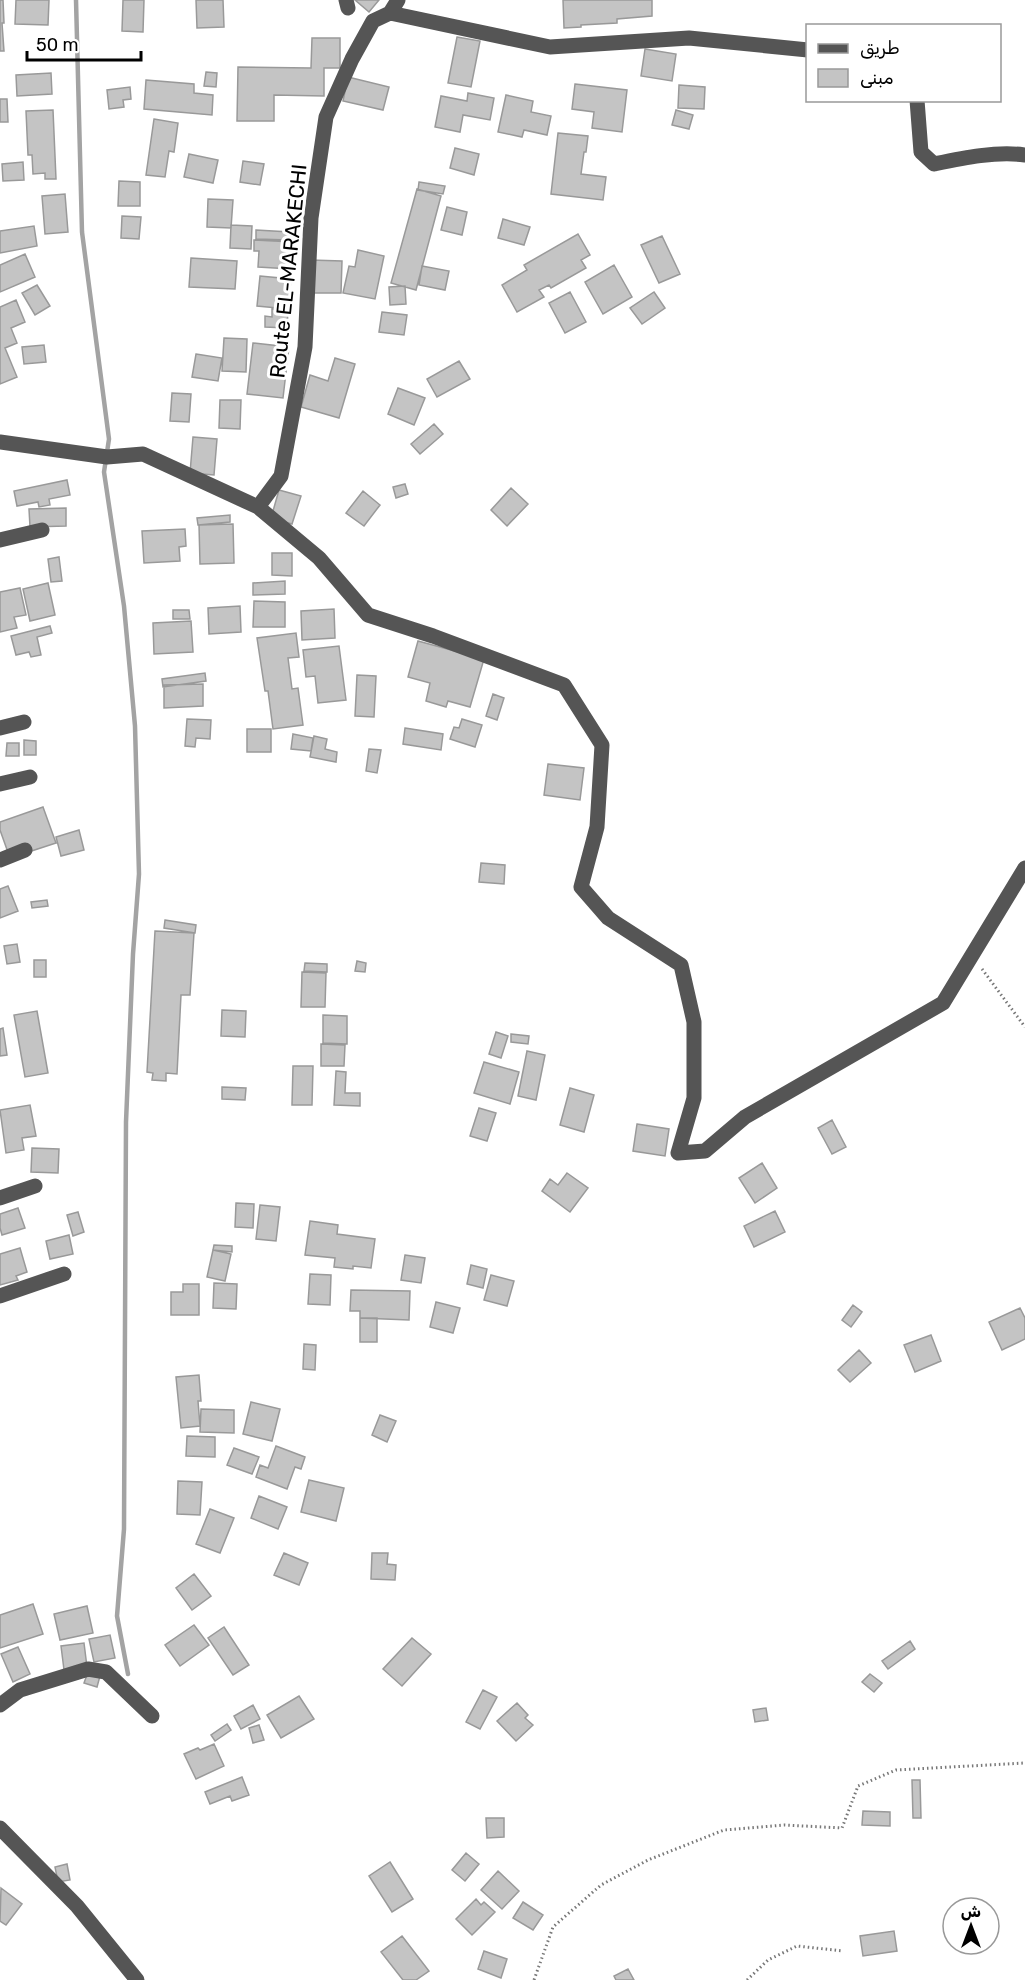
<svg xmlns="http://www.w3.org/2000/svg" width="1025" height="1980" viewBox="0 0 1025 1980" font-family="Rubik,'Noto Naskh Arabic',sans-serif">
  <rect width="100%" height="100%" fill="#fff"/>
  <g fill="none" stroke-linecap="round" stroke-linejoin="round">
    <!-- stream -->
    <path stroke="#a3a3a3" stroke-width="4.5" d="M76 0 82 232 109 439 104 472 124 606 135 726 139 874 133 954 126 1122 124 1529 117 1616 128 1674"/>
  </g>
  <!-- building -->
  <path fill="#c4c4c4" stroke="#999" stroke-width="1.5" d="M0 0H3L4 23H2L4 51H0Z
    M16 0H49L48 25 15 24Z
    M123 0H144L143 32 122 31Z
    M196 0H223L224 27 197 28Z
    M355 0H379L369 12Z
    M563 0H652V16L617 19V23L581 25V27L564 28Z
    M457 37 480 41 471 87 448 83Z
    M312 38H340V68H324V96L274 95V121H237L238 67 311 68Z
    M645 49 676 54 672 81 641 76Z
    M206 72 217 73 216 87 204 86Z
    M51 73 52 94 17 96 16 75Z
    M348 77 389 87 383 110 343 101Z
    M146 80 194 84V93L213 95 212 115 144 109Z
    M575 84 627 90 622 132 592 128 594 112 572 109Z
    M679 85 705 87 704 109 678 108Z
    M130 87 131 99 123 100 124 107 109 109 107 90Z
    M468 93 494 98 490 120 463 115 460 132 435 127 441 96 467 101Z
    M506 95 533 101 531 112 551 116 547 135 524 130 522 137 498 132Z
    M0 99H7L8 122H0Z
    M53 110 56 179H45V173L33 174 32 155H28L26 111Z
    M676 110 693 115 689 129 672 125Z
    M154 119 178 123 174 152 169 151 165 177 146 175Z
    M558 133 588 136 586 152H584L581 174 606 177 603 200 551 194Z
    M455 148 479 154 474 175 450 168Z
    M189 154 218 160 213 183 184 177Z
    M243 161 264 164 260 185 240 182Z
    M23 162 24 180 3 181 2 164Z
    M119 181 140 182V206H118Z
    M419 182 445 186 443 194 418 190Z
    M417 189 441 196 416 290 391 283Z
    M65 194 68 232 45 234 42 196Z
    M208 199 233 200 231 228 207 227Z
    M447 207 467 212 462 235 441 230Z
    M122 216 141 217 139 239 121 238Z
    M503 219 530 227 524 245 498 238Z
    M231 225 252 226 251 249 230 248Z
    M34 226 37 246 0 253V231Z
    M256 230 290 232V240L256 239Z
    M578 234 590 255 581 260 586 268 551 288 549 285 539 290 544 297 517 312 502 285 527 270 524 265Z
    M662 236 680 274 659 283 641 245Z
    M254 240 293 242 291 269 258 267 259 251H254Z
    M358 250 384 256 375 299 343 293 349 266 355 267Z
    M25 254 35 277 0 292V265Z
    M191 258 237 261 235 289 189 287Z
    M310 260 342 261 341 293H309Z
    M614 265 632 297 603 314 585 282Z
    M422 266 449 271 445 290 419 285Z
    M260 276 291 279 288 309 257 306Z
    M37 285 50 306 35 315 22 293Z
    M405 286 406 304 390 305 389 287Z
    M570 292 586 322 565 333 549 303Z
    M654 292 665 308 642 324 630 308Z
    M16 300 25 322 11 328 17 343 5 348 17 377 0 384V307Z
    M272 309 288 310 287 328 265 327V316L272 317Z
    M382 312 407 315 404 335 379 332Z
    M224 338 247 339 246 372 222 371Z
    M253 343 289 347 283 398 247 394Z
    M44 345 46 362 24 364 22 347Z
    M196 354 222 358 218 381 192 377Z
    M335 358 355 364 339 418 301 407 310 375 328 381Z
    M459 361 470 379 437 397 427 379Z
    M398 388 425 398 414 425 388 414Z
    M172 393 191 394 189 422 170 421Z
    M220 400H241L240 429 219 428Z
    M434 424 443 434 420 454 411 444Z
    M193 437 217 439 214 475 190 473Z
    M67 480 70 495 49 499 50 505 39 507 38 502 17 506 14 491Z
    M405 484 408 494 396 498 393 487Z
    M511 488 528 504 507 526 491 510Z
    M279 490 301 496 292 524 271 518Z
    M363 491 380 505 364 526 346 513Z
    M66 508V526L30 527 29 509Z
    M230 515V522L198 525 197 518Z
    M233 524 234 563 200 564 199 525Z
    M185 529 186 546 179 547 180 561 144 563 142 531Z
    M272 553H292V576L272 575Z
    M59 557 62 581 51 582 48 559Z
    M285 581V594L253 595V583Z
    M48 583 55 615 30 621 23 589Z
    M20 588 26 615 14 617 17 628 0 632V592Z
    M254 601 285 602V627H253Z
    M240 606 241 632 209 634 208 608Z
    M334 609 335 638 302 640 301 611Z
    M173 610H189L190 619H173Z
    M191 621 193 652 154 654 153 623Z
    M50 626 52 633 37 637 41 655 31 657 29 652 16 655 11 636Z
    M296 633 299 657 288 658 292 689 298 688 303 725 273 729 268 691H265L257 638Z
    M418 641 484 659 470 707 448 701 446 707 426 701 430 683 408 677Z
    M339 646 346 700 318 703 315 676 306 677 303 650Z
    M205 673 206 681 163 687 162 679Z
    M357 675 376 676 374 717 355 716Z
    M203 684V706L164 708V685Z
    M493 694 504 698 497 720 486 716Z
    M187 719 211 720 210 739 196 738 195 747 185 746Z
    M462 719 482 725 475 747 450 739 454 727 459 728Z
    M405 728 443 734 441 750 403 744Z
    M247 729H271V752H247Z
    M293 734 313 738 311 751 291 749Z
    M314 736 327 739 325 749 337 752 336 762 310 757Z
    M24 740 36 741V755H24Z
    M7 743H19V756H6Z
    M369 749 381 750 377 773 366 771Z
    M548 764 584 768 580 800 544 795Z
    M43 807 56 843 10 858 0 830V822Z
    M79 830 84 850 61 856 56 837Z
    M481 863 505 865 504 884 479 882Z
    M8 886 18 911 0 918V889Z
    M47 900 48 906 32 908 31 902Z
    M165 920 196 925 195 933 164 928Z
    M155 931 194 933 190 995H181L177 1074 166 1073V1081L152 1080 153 1073 147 1072Z
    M17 944 20 962 7 964 4 946Z
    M34 960H46V977H34Z
    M357 961 366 963 365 972 355 971Z
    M305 963 327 964V972L304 971Z
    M302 972 326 973 325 1007H301Z
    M222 1010 246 1011 245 1037 221 1036Z
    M37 1011 48 1073 25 1077 14 1015Z
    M323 1015 347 1016V1044L323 1043Z
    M3 1028 7 1055 0 1056V1029Z
    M496 1032 508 1036 501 1058 489 1054Z
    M511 1034 529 1036 528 1044 511 1042Z
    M321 1044 345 1045 344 1066H321Z
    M527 1051 545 1055 536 1100 518 1096Z
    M484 1062 519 1072 510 1104 474 1093Z
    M293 1066H313L312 1105H292Z
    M336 1071 346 1072 345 1093H360V1106L334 1105Z
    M222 1087 246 1088 245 1100 222 1099Z
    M570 1088 594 1095 584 1132 560 1125Z
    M30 1105 36 1136 22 1138 24 1150 6 1153 0 1110Z
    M479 1108 496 1113 487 1141 470 1136Z
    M832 1120 846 1147 832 1154 818 1128Z
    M637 1124 669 1129 665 1156 633 1151Z
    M32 1148 59 1149 58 1173 31 1172Z
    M762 1163 777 1188 755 1203 739 1178Z
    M567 1173 588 1188 570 1212 542 1191 550 1179 558 1185Z
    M236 1203 254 1204 253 1228 235 1227Z
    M260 1205 280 1207 276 1241 256 1239Z
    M18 1208 25 1228 2 1235 0 1228V1214Z
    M775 1211 785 1232 754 1247 744 1226Z
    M78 1212 84 1232 73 1236 67 1215Z
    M310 1221 338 1225 337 1234 375 1239 371 1268 353 1266V1269L334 1267 335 1258 305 1255Z
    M69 1235 73 1254 50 1259 46 1241Z
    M214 1245 232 1246V1252L213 1250Z
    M20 1248 27 1272 16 1276 18 1280 0 1285V1254Z
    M213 1250 231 1254 225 1281 207 1277Z
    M405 1255 425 1258 421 1283 401 1280Z
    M471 1265 487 1269 483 1288 467 1284Z
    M310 1274 331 1275 330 1305 308 1304Z
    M491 1275 514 1281 507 1306 484 1300Z
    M214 1283 237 1284 236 1309 213 1308Z
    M183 1284H199V1315H171V1292H183Z
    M351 1290 410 1291 409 1320 360 1318V1311H350Z
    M436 1302 460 1308 453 1333 430 1327Z
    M853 1305 862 1312 851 1327 842 1320Z
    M1020 1308 1025 1318V1339L1002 1350 989 1322Z
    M360 1318H377V1342H360Z
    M931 1335 941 1361 915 1372 904 1345Z
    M304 1344 316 1345 315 1370 303 1369Z
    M859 1350 871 1363 850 1382 838 1370Z
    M199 1375 201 1401H198L200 1426 181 1428 176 1377Z
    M251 1402 280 1409 272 1441 243 1434Z
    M201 1409 234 1410V1433L200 1432Z
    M380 1415 396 1421 387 1442 372 1435Z
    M187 1436 215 1437V1457L186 1456Z
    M276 1446 305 1457 301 1469 295 1467 287 1489 256 1477 260 1465 268 1468Z
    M234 1448 259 1457 252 1474 227 1465Z
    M309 1480 344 1488 336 1521 301 1512Z
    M178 1481 202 1482 200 1515 177 1514Z
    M259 1496 287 1507 278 1529 251 1518Z
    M210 1509 234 1518 220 1553 196 1544Z
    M284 1553 308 1563 299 1585 274 1575Z
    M372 1553H388L387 1564 396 1565 395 1580 371 1579Z
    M194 1574 211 1596 192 1610 176 1588Z
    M33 1604 43 1634 0 1648V1615Z
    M87 1606 93 1633 60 1640 54 1614Z
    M194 1625 209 1645 180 1666 165 1645Z
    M224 1627 249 1665 233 1675 208 1638Z
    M110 1635 115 1658 94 1662 89 1639Z
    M412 1638 431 1654 402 1686 383 1669Z
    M910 1641 915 1649 888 1669 882 1661Z
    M84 1643 87 1667 64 1670 61 1646Z
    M18 1647 30 1674 13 1682 1 1654Z
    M88 1672 100 1676 97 1687 84 1683Z
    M870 1674 882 1683 874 1692 862 1682Z
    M483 1690 497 1697 480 1729 466 1722Z
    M299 1696 314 1719 281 1738 267 1715Z
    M517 1703 528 1715 525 1718 533 1725 516 1741 497 1721Z
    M253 1705 260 1719 241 1729 234 1716Z
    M766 1708 768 1720 755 1722 753 1710Z
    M227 1724 231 1730 215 1741 211 1735Z
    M259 1725 264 1740 253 1743 249 1728Z
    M214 1744 224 1766 196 1779 184 1754 198 1748 200 1750Z
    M242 1777 249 1795 232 1801 230 1796 210 1804 205 1792Z
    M912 1780H920L921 1818H913Z
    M863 1811 890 1812V1826L862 1825Z
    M486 1818H504V1837L487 1838Z
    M466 1853 479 1864 465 1881 452 1870Z
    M390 1862 413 1899 392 1912 369 1876Z
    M67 1864 70 1880 58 1882 55 1867Z
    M498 1871 519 1891 502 1909 481 1890Z
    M1 1888 22 1904 6 1925 0 1921Z
    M476 1899 481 1905 484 1902 495 1912 472 1935 456 1919Z
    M523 1902 543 1915 533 1930 513 1918Z
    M894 1931 897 1951 863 1956 860 1936Z
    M402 1936 429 1971 416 1980H403L381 1952Z
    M484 1951 507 1959 501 1978 478 1969Z
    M628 1969 634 1980H616L614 1976Z"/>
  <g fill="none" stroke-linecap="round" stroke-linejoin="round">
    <!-- path -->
    <path stroke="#777" stroke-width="3" stroke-dasharray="1.5 3" stroke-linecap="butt" d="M982 969 1025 1027
      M534 1980 553 1927 601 1885 648 1860 724 1830 785 1825 842 1828 858 1786 896 1770 1025 1763
      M747 1980 768 1960 797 1946 843 1951"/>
    <!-- minor -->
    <path stroke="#555" stroke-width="15" d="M346 0 348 8
      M390 13 550 47 689 38 808 50
      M917 100 921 152 934 164C963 158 996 151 1025 155
      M0 442 107 457 143 454 258 507 281 476 305 347 311 218 326 117 352 59 373 21 390 13 398 0
      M258 507 319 558 368 615 433 636 564 685 602 745 597 827 581 887 608 918 681 965 694 1022V1098L678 1153 705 1151 745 1117 943 1003 1025 868
      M0 540 42 530
      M0 728 24 722
      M0 784 30 777
      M0 860 25 850
      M0 1198 35 1186
      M0 1296 64 1274
      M0 1705 20 1690 88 1669 106 1672 152 1716
      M0 1828 77 1906 137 1980"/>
  </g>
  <g text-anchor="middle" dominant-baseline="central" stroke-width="6" stroke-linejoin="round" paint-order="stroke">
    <!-- street labels -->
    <g font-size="21" fill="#000" stroke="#fff">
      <text transform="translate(288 271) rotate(-84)">Route EL-MARAKECHI</text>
    </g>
  </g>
  <!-- legend -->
  <rect x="806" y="24" width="195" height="78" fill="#ffffff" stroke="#999999" stroke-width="1.5"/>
  <rect x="818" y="44" width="30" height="9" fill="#555555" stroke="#999999" stroke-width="1.5"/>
  <text x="860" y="54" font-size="18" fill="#000000">طريق</text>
  <rect x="818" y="69" width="30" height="18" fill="#c4c4c4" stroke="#999999" stroke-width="1.5"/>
  <text x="860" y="84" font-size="18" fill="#000000">مبنى</text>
  <!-- north arrow -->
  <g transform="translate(971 1926)"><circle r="28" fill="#ffffff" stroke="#999999" stroke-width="1.5"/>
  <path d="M0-4.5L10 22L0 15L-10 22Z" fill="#000000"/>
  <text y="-9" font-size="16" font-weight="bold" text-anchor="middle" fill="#000000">ش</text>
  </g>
  <!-- scale -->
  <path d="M27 51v9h114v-9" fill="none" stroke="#000000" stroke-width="3"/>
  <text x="36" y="51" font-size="18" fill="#000000" stroke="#ffffff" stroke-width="4.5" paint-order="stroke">50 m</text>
</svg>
